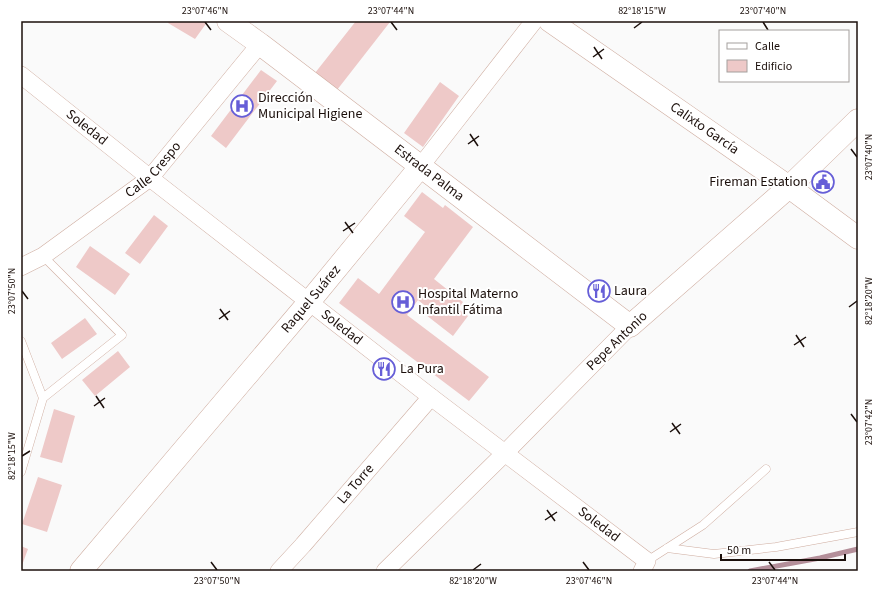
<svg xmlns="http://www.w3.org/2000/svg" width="879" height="592" viewBox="0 0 879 592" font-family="'Source Sans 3',sans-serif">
  <rect width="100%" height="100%" fill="#fafafa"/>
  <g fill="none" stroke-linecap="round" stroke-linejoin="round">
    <!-- stream -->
    <path stroke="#b48f9a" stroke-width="5" d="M750 571 820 558 858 549"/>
  </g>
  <!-- building -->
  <path fill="#eec9c8" d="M169 21H208L195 39 168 23Z
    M356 21H389L390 22 337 90 315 73Z
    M261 70 277 81 226 148 211 136Z
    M440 82 459 96 423 147 404 133Z
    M422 192 443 208 445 205 473 227 434 279 463 302 458 309 468 316 453 336 426 315 429 309 418 300 407 315 489 377 469 401 339 303 358 278 379 294 425 232 404 216Z
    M154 215 168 226 140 264 125 253Z
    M90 246 130 274 115 295 76 267Z
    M85 318 97 334 62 359 51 343Z
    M118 351 130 367 95 396 82 380Z
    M54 409 75 416 62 463 40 457Z
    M38 477 62 485 47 532 22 524Z
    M21 546 28 549 21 568Z"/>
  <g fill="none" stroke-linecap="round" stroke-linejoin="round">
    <!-- lane casing -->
    <g stroke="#cfada0" stroke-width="9">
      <path id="lane" d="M43 256 122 335 43 398
        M21 341 43 398 21 472
        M667 548 714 554 776 547 858 532
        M647 561 703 525 766 469"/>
    </g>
    <!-- street casing -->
    <g stroke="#cfada0" stroke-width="18">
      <g id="street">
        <path id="s1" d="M21 75 150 178 431 397 647 561 642 571"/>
        <path d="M420 167 534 21"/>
        <path id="s2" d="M21 267 43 256 150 178 260 44"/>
        <path id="s3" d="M279 571 303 545 431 397"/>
        <path d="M385 571 505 453 630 326"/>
      </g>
    </g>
    <!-- secondary casing -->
    <g stroke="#cfada0" stroke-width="23">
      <g id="secondary">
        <path id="s4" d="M228 21 260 44 630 326 789 187 858 120"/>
        <path id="s5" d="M550 21 789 187 858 238"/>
        <path id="s6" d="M81 571 309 302 420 167"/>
      </g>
    </g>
    <!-- lane -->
    <use href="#lane" stroke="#fff" stroke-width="8"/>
    <!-- street -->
    <use href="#street" stroke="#fff" stroke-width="17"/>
    <!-- secondary -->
    <use href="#secondary" stroke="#fff" stroke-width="22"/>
  </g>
  <!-- ticks -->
  <path fill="none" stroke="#1b0f0b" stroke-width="1.5" d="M205 22 211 30M391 22 397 30M763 22 768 30M634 28 642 22M594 47 602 59M593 57 604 49M470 134 478 146M468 144 479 136M851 149 857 157M345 222 353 233M343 231 355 223M22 291 28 299M849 307 857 301M220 309 228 320M219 319 230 311M796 335 804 347M794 345 806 337M96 396 104 408M94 406 105 398M851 414 857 422M672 423 680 434M670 432 681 424M22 456 30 451M547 510 555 521M545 520 557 512M211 562 217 570M583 562 589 570M769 562 775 570M473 570 481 564"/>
  <!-- icons -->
  <defs>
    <g id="hospital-ring" transform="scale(1.15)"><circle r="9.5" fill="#fff" stroke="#665ed7" stroke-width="1.5"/><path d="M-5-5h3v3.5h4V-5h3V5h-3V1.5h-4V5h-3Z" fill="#665ed7"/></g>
    <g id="civic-ring" transform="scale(1.15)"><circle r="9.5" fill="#fff" stroke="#665ed7" stroke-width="1.5"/><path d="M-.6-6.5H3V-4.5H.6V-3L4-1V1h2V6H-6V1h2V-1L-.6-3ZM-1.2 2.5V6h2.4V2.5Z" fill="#665ed7"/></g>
    <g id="restaurant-ring" transform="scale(1.15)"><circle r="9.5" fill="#fff" stroke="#665ed7" stroke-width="1.5"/><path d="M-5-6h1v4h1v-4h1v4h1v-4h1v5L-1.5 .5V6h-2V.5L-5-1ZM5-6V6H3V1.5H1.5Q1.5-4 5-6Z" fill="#665ed7"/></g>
  </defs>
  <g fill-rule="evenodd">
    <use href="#hospital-ring" x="242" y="106"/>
    <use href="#civic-ring" x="823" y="182"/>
    <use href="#restaurant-ring" x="599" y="291"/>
    <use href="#hospital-ring" x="403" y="302"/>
    <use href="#restaurant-ring" x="384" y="369"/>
  </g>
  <g text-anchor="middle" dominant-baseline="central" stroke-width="4" stroke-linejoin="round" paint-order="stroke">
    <!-- poi labels -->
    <g font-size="14" fill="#1b0f0b" stroke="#fff" text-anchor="start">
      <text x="258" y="98">Dirección<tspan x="258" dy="16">Municipal Higiene</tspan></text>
      <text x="808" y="182" text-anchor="end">Fireman Estation</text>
      <text x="614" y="291">Laura</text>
      <text x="418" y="294">Hospital Materno<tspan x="418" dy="16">Infantil Fátima</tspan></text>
      <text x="400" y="369">La Pura</text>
    </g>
    <!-- street labels -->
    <g font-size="14" fill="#1b0f0b" stroke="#fff">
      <text stroke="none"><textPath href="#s1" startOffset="84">Soledad</textPath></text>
      <text stroke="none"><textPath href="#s5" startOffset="188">Calixto García</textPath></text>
      <text stroke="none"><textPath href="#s2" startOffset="165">Calle Crespo</textPath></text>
      <text stroke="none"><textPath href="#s4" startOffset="252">Estrada Palma</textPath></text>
      <text stroke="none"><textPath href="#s6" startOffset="356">Raquel Suárez</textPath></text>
      <text stroke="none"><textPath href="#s1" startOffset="408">Soledad</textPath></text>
      <text transform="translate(617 341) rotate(-44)">Pepe Antonio</text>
      <text stroke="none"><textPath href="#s3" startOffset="116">La Torre</textPath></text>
      <text stroke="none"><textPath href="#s1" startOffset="732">Soledad</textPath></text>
    </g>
  </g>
  <!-- border -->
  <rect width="879" height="592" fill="none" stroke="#ffffff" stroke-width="44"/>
  <!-- legend -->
  <rect x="719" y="30" width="130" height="52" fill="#ffffff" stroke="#a49f9d"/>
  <rect x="727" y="43" width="20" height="6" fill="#ffffff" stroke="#a49f9d"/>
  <text x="755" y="50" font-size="12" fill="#1b0f0b">Calle</text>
  <rect x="727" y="60" width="20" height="12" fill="#eec9c8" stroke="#a49f9d"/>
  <text x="755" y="70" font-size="12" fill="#1b0f0b">Edificio</text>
  <!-- scale -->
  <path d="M721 554v6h124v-6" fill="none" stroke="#1b0f0b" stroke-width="2"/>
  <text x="727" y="554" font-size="12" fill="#1b0f0b" stroke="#ffffff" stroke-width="3" paint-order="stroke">50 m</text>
  <rect x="22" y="22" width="835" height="548" fill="none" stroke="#1b0f0b" stroke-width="1.5"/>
  <g font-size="10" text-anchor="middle" fill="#1b0f0b">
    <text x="205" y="14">23°07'46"N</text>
    <text x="391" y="14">23°07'44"N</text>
    <text x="642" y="14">82°18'15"W</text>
    <text x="763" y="14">23°07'40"N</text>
    <text transform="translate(868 157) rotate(-90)" y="4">23°07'40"N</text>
    <text transform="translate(11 291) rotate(-90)" y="4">23°07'50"N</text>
    <text transform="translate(868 301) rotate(-90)" y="4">82°18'20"W</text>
    <text transform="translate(868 422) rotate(-90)" y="4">23°07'42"N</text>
    <text transform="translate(11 456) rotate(-90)" y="4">82°18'15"W</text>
    <text x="217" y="584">23°07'50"N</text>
    <text x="473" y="584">82°18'20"W</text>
    <text x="589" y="584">23°07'46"N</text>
    <text x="775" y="584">23°07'44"N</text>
  </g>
</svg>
